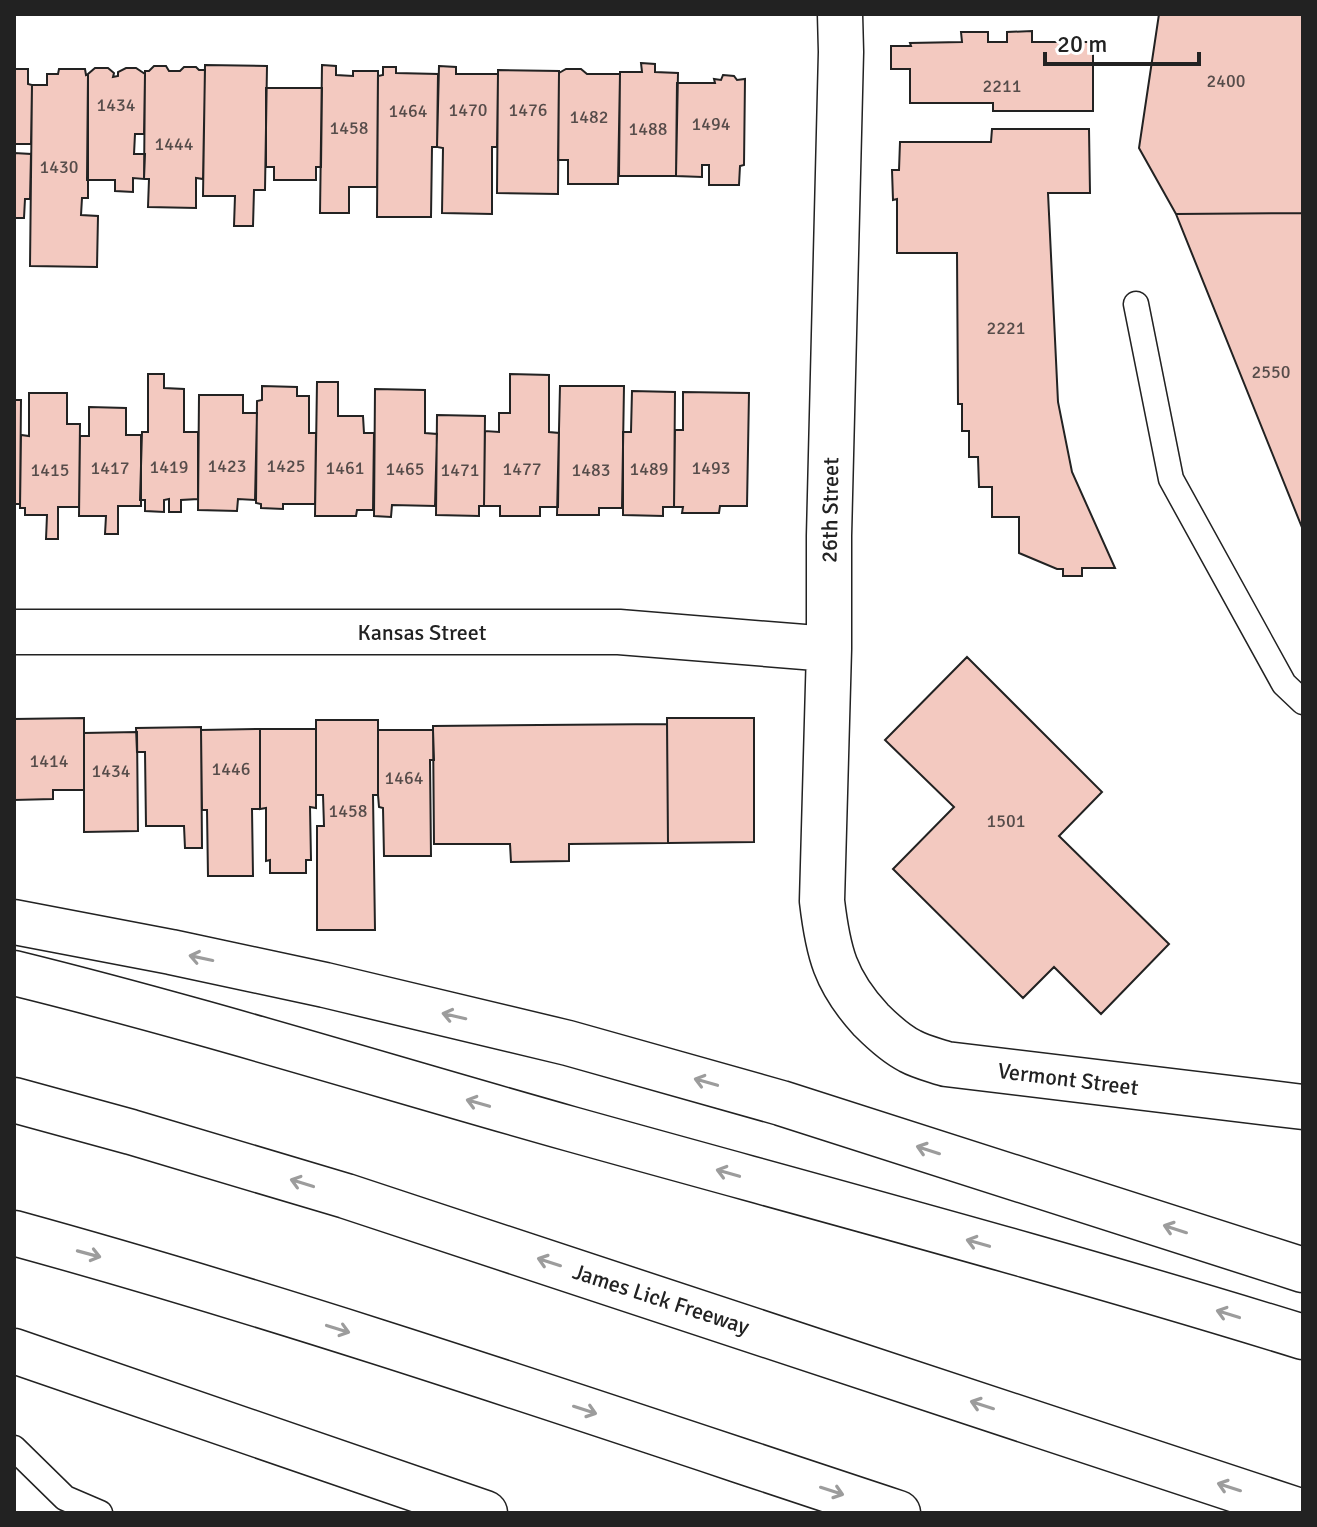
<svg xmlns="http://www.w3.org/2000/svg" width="1317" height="1527" viewBox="0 0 1317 1527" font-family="Signika,sans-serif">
  <rect width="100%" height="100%" fill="#fff"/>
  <!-- building -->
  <path fill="#f3c9c0" stroke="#222" stroke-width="2" d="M1159 14H1303V213L1176 214 1139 148Z
    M1032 31V42H1093V111H993V103H910V69H891V46H911L910 43 962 42 961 32H988V42H1007V32Z
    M641 63 655 64V72L678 73 676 176H619L620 72H642Z
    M205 65 267 66 265 190H254L253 226H234L235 196H203Z
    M322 65 336 66V75L353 76V71H378L377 187H349V213H320Z
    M154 66H166L169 71H180L184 67H196L199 70H205L203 179 196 178V208L148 207 149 179H144L145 74V71H149Z
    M439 66 456 67V74H498L497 147H492V214L442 213 443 148 437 147Z
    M383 67H396V73L438 74 437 147H432L431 217H377L378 76 383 75Z
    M95 68H108L114 73 113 77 118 76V72L126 68H136L145 74 144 134H135L134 154H145L144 179 133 178V192L115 191V180H87L88 74Z
    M14 69H28V84L32 85 31 144H14Z
    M59 69H85L86 75 88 74V198H82L81 215 98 216 97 267 30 266 32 85H47V74H58Z
    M566 69H581L587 74H620L618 184H568V160H558L559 73Z
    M498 70 559 71 558 194 497 193Z
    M723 75 734 76 737 80 745 79 744 165 740 166 739 185H709V165H702V177L676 176 677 83H715L714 79 721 80Z
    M266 88H322L321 167H316V180H274V167H266Z
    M992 129H1089L1090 193H1048L1058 402 1072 472 1115 568H1082V576H1063V569H1057L1019 553V517H992V487H979L978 457H969V431H962V404H958L957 253H897V199L893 200 892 170H899L900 142H991Z
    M14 153 31 154 30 199H25L24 218H14Z
    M1303 213V530L1176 214Z
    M148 374H164V388L184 389V432H198V499L181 500V512H169V499L164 500V512L145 511V500H140L142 432H148Z
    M510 374 549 375V432L559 433 558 507H540V516H500V506H484L485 431 499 432V413H510Z
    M317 382H338V416H363L364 433H374L373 510H357L356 516H315Z
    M262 386 297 387V396H309V433H316L315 504H283V509L261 508V504L256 503 257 401 262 400Z
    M560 386H624L622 508H599V515H557Z
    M375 389 425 390V433L437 434 435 506 392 505 391 517 374 516Z
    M632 391 675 392 674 507H663V516L623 515V432H631Z
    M683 392 749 393 747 506H720L719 513H682L683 507H674L675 430H683Z
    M29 393H67V424H80L79 507H58V539H46L47 515H25V508H20L21 435 29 436Z
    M199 395H243V413H257L255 500 238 499 237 511 198 510Z
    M14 400H21L20 504H14Z
    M89 407 126 408V435H141V506H118V534H105L106 516H79L80 436H89Z
    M437 415 485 416 484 506H479V516L436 515Z
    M967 657 1102 792 1059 836 1169 944 1101 1014 1054 967 1023 998 893 869 954 807 885 740Z
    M84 718V790H53V799L14 800V719Z
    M667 718H754V842L668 843Z
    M316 720H378V795H373L375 930H317V826H324L323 795H316Z
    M667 724 668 843 569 844V861L511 862 510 844H434L433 726Z
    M201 727 202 848H185L184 826H146L145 752H137L136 728Z
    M260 729H316V808L310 807 311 860H306V873H270V860L266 861V808L260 809Z
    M260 729V809H252L253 876H208L207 810H202L201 730Z
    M378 730H433L434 760H430L431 856H384L383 808 379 807 378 795Z
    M137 732 138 831 84 832V733Z"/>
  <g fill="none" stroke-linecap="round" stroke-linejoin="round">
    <!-- service casing -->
    <g stroke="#222" stroke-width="27">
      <path id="service" d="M1136 304 1171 479 1284 684 1303 702
        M14 1448 65 1498 100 1513"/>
    </g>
    <!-- minor casing -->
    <g stroke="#222" stroke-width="47">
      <path id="minor" d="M840 14 841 52 829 536V649L822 901C828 952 835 981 871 1020 882 1031 896 1044 910 1051 921 1057 934 1060 946 1064L1303 1107
        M14 632H619L829 649"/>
    </g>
    <!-- motorway casing -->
    <g stroke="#222" stroke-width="47">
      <path id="motorway" d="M14 922 171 952 325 985 568 1043 781 1103 1303 1270
        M14 973C201 1019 386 1077 571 1129 815 1197 1061 1262 1303 1337
        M14 1100 131 1132 346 1196 1303 1512
        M14 1233C312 1315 604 1416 898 1513
        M14 1351 485 1513"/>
    </g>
    <!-- service -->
    <use href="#service" stroke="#fff" stroke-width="24"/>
    <!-- minor -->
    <use href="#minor" stroke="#fff" stroke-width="44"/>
    <!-- motorway -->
    <use href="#motorway" stroke="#fff" stroke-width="44"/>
  </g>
  <!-- one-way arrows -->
  <defs><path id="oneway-shaft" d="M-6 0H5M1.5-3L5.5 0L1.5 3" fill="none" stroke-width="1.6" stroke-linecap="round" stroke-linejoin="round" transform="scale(2)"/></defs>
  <g stroke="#9c9c9c">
    <use href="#oneway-shaft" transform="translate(201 958) rotate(-168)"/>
    <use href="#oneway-shaft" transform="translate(454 1016) rotate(-167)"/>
    <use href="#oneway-shaft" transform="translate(706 1082) rotate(-164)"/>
    <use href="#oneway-shaft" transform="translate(478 1103) rotate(-164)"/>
    <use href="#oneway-shaft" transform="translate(928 1150) rotate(-162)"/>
    <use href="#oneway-shaft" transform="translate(728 1173) rotate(-164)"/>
    <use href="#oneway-shaft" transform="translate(302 1183) rotate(-163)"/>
    <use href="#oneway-shaft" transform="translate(1175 1229) rotate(-162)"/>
    <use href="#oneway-shaft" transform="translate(978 1243) rotate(-164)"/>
    <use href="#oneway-shaft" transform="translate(89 1254) rotate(15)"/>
    <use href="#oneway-shaft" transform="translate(549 1262) rotate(-162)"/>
    <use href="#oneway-shaft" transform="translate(1228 1314) rotate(-163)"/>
    <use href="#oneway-shaft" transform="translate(338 1329) rotate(17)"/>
    <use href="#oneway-shaft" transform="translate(982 1405) rotate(-162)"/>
    <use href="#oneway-shaft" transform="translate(585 1410) rotate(18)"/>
    <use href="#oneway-shaft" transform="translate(1229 1487) rotate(-162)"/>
    <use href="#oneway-shaft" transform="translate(832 1491) rotate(18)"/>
  </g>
  <g text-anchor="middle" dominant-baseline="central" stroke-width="6" stroke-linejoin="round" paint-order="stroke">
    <!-- number labels -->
    <g font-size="18" fill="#564c4a">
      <text x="1226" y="81">2400</text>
      <text x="1002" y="86">2211</text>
      <text x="116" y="105">1434</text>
      <text x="468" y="110">1470</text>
      <text x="528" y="110">1476</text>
      <text x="408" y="111">1464</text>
      <text x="589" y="117">1482</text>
      <text x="711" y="124">1494</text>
      <text x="349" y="128">1458</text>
      <text x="648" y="129">1488</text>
      <text x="174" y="144">1444</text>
      <text x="59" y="167">1430</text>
      <text x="1006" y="328">2221</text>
      <text x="1271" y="372">2550</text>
      <text x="227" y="466">1423</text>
      <text x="286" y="466">1425</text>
      <text x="169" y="467">1419</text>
      <text x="110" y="468">1417</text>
      <text x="345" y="468">1461</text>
      <text x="711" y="468">1493</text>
      <text x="405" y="469">1465</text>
      <text x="522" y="469">1477</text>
      <text x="649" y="469">1489</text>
      <text x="50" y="470">1415</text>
      <text x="460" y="470">1471</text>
      <text x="591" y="470">1483</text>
      <text x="49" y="761">1414</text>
      <text x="231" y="769">1446</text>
      <text x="111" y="771">1434</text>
      <text x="404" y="778">1464</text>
      <text x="348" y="811">1458</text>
      <text x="1006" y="821">1501</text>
    </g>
    <!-- street labels -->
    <g font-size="22" fill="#222" stroke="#fff">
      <text transform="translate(830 510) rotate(-89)">26th Street</text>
      <text x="422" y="632">Kansas Street</text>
      <text transform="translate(1068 1079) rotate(7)">Vermont Street</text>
      <text transform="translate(661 1299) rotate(18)">James Lick Freeway</text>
    </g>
  </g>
  <!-- border -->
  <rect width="1317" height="1527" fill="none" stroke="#222222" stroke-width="32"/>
  <!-- scale -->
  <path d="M1045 52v12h154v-12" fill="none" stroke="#222222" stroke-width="4"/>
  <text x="1057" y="52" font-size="24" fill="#222222" stroke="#ffffff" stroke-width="6" paint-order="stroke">20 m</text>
</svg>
